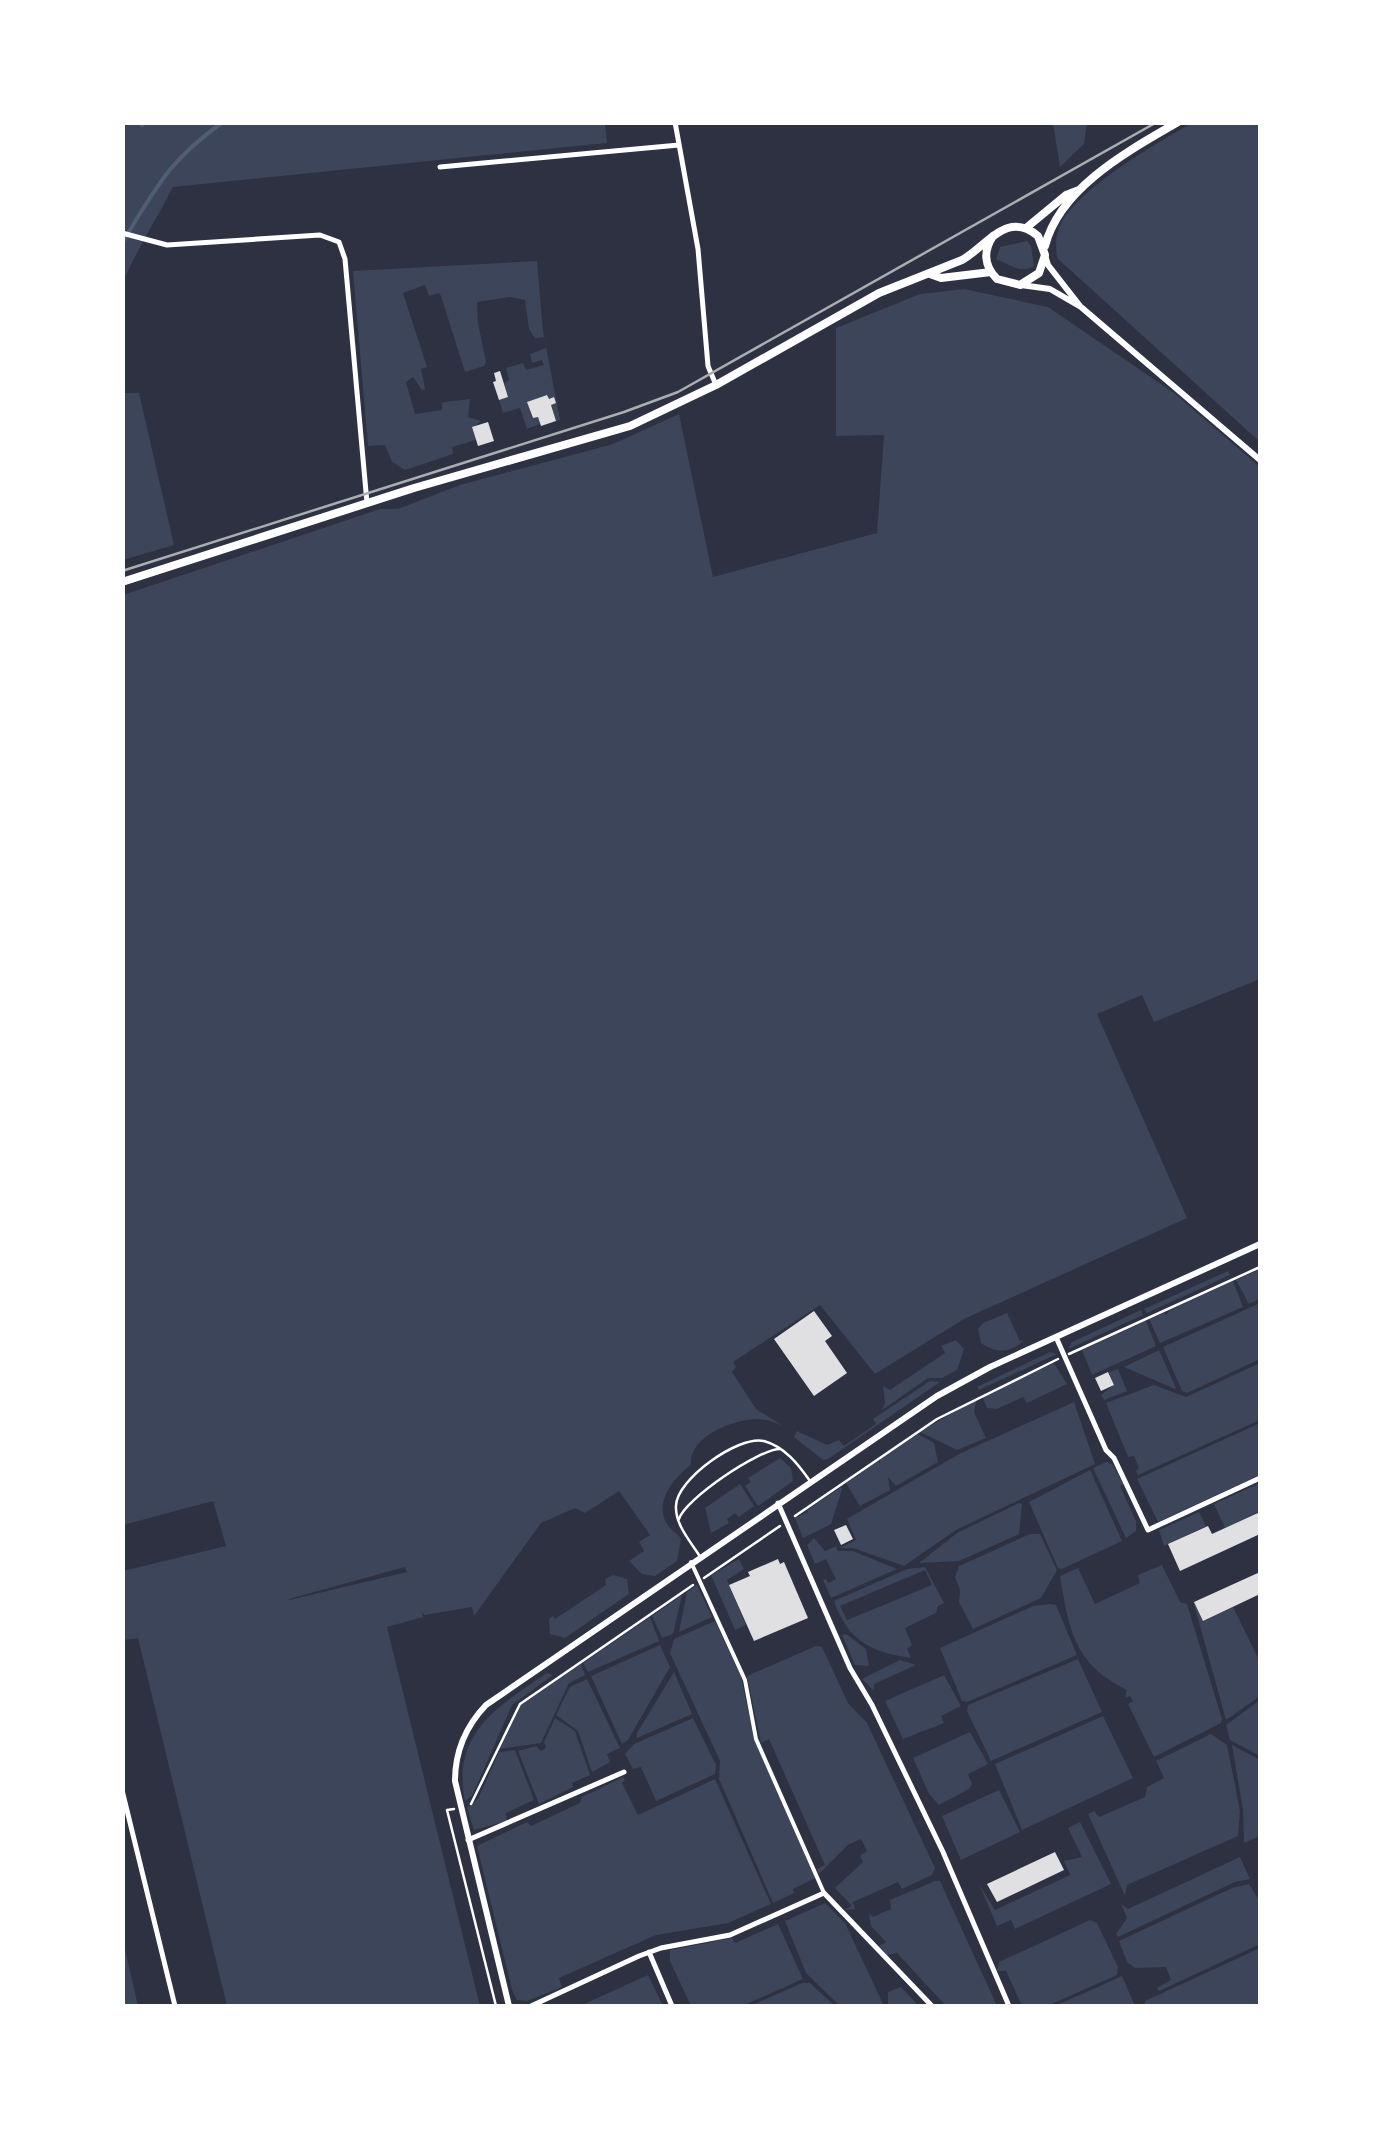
<svg xmlns="http://www.w3.org/2000/svg" width="1383" height="2129" viewBox="0 0 1383 2129" font-family="Commissioner,sans-serif">
  <rect width="100%" height="100%" fill="#2d3142"/>
  <!-- green -->
  <path fill="#3c4559" fill-rule="evenodd" d="M123 123H605L607 143 173 187C156 220 137 249 123 282Z
    M1053 123H1087L1084 144 1060 167Z
    M1192 123H1260V442L1057 258C1056 248 1055 238 1059 228 1074 190 1157 143 1192 123Z
    M1027 241 1031 246 1034 266C1019 275 1011 263 996 260L1000 247Z
    M537 261 543 331 560 420 556 421 551 405 554 398 549 399 547 395 528 402 532 418 538 417 540 424 527 429 520 408 503 413 499 400 508 397 504 383 509 380 506 368 523 363 526 370 544 365 542 360 532 363 530 354 546 348 544 337 535 338 529 329 525 300 510 297 477 302 478 323 486 362 484 366 465 372 441 296 439 293 429 296 425 285 403 293 427 367 421 369 425 389 422 390 413 377 406 382 415 414 442 410V403L445 402 470 399 468 417 481 421 472 428 476 440 452 447 453 454 405 470 392 462 385 445 368 446 353 271Z
    M964 289 1048 307 1174 393 1260 467V979L1154 1022 1142 995 1097 1014 1187 1218 964 1319 875 1374 820 1305 733 1362 736 1367 732 1372 756 1409 782 1425C775 1423 766 1419 758 1419 733 1419 688 1437 691 1465 673 1478 650 1507 671 1529 675 1533 679 1535 681 1539L677 1561 655 1576 642 1574 629 1561 644 1551 639 1542 650 1535 619 1491 585 1513 575 1508 541 1523 474 1616 472 1607 424 1615 422 1611 423 1617 387 1627 480 2006H227L138 1638 123 1640V1571L226 1546 213 1501 123 1525V595L380 509H398L460 485 613 444 679 414 713 577 877 533 884 435 836 436V328L920 294ZM405 1567 407 1572 289 1600V1599Z
    M123 393H139L174 545 123 560Z
    M1260 1269V1299L1249 1304 1236 1280Z
    M1228 1271 1230 1275 1147 1313 1144 1309Z
    M1233 1281 1243 1307 1160 1343 1149 1319 1164 1313 1166 1315 1170 1310Z
    M1260 1303V1359L1187 1393 1182 1391 1163 1347Z
    M1141 1310 1143 1315 1068 1349 1072 1342Z
    M1007 1313 1020 1341 1024 1340C1011 1354 995 1353 981 1343L978 1329 983 1323Z
    M1146 1321 1156 1346 1092 1375 1082 1350Z
    M956 1340 964 1349 957 1370 942 1378H928L882 1410 885 1403 883 1386 890 1390 945 1353 941 1346Z
    M1159 1350 1176 1388 1175 1389 1124 1367Z
    M1050 1352 1057 1354 979 1390 977 1387Z
    M1054 1363 1067 1384 1027 1403 1023 1397 997 1409 987 1408 982 1396Z
    M1260 1363V1420L1138 1475 1136 1471 1139 1468 1134 1456 1128 1457 1106 1403 1154 1385 1186 1397Z
    M1118 1369 1127 1391 1104 1400 1101 1395 1114 1385 1109 1372Z
    M930 1381 940 1382 828 1459 823 1460 794 1437 797 1431 827 1445 839 1440 844 1446 876 1424 873 1419Z
    M977 1398 974 1412 986 1438 957 1450 920 1432Z
    M1074 1402 1095 1464 956 1530 904 1566 853 1548H840L856 1540 847 1519 959 1454Z
    M1260 1423V1475L1158 1522 1137 1479Z
    M918 1434 934 1443 938 1462 896 1486 888 1477 890 1490 860 1506 846 1483 878 1461 880 1463V1459Z
    M780 1458 791 1468 793 1481 758 1506 745 1486 751 1482 748 1478Z
    M1106 1462 1113 1465 1123 1484 1120 1486 1136 1521V1531L1126 1538 1093 1468Z
    M1090 1470 1122 1541 1062 1569 1058 1568 1029 1502Z
    M1260 1483V1511L1225 1528 1214 1504Z
    M740 1484 754 1506 739 1517 735 1513 727 1519 729 1523 711 1533 705 1508Z
    M843 1486 831 1524 803 1538 795 1518 808 1512 807 1510Z
    M1019 1503 1022 1504 1019 1534 959 1561 919 1563 957 1533Z
    M1199 1512 1206 1526 1164 1546 1159 1530Z
    M1030 1534H1040L1057 1570 1041 1598 973 1629 959 1602 960 1590 955 1577 959 1566Z
    M814 1538 825 1551 836 1546 838 1551H853L897 1569 831 1598 823 1580 826 1579 828 1583 836 1579 826 1559 815 1564 807 1545Z
    M739 1559 744 1569 727 1580 746 1625 735 1630 711 1575Z
    M1162 1565 1180 1602 1187 1604 1222 1719 1221 1723 1154 1757 1128 1704 1133 1701 1130 1696 1125 1698 1127 1690C1074 1664 1069 1630 1060 1576L1078 1568 1095 1604 1140 1583 1138 1575Z
    M925 1567 944 1603 938 1606 936 1613 905 1628 912 1645 907 1649 911 1658C871 1652 848 1641 834 1601L907 1569ZM925 1570 932 1585 847 1620 840 1606Z
    M613 1575 627 1579 629 1594 565 1638 550 1634 549 1619 553 1616 555 1619 606 1585 605 1579Z
    M697 1585 712 1617 679 1632 687 1592Z
    M682 1595 673 1634 662 1638 652 1616Z
    M1192 1597 1203 1621 1233 1607 1260 1662V1696L1226 1720Z
    M1050 1604 1056 1605 1077 1655 967 1702 962 1701 940 1648 1033 1606Z
    M650 1617 659 1641 588 1672 583 1663Z
    M715 1621 741 1677 754 1738 815 1878 793 1889 794 1893 773 1903 719 1779 720 1761 670 1653 674 1639Z
    M846 1634 866 1649 869 1666 855 1665 842 1635Z
    M660 1645 670 1667 628 1740 622 1744 591 1676Z
    M816 1646 822 1647 848 1703 867 1723 935 1868 932 1875 902 1889 898 1882 853 1902 855 1909 844 1910 852 1906 835 1888 863 1862 860 1856 867 1851 861 1839 848 1845 819 1874 817 1869 825 1865 769 1739 761 1743 747 1676Z
    M1078 1659 1102 1712 991 1761 967 1711 968 1705Z
    M900 1660 916 1665 874 1684V1691L862 1679Z
    M581 1664 585 1675 569 1683 541 1743 500 1749 521 1705Z
    M674 1672 692 1714 637 1738V1733Z
    M547 1673 553 1675 512 1705 472 1796 465 1801C451 1732 499 1706 547 1673Z
    M944 1675 961 1706 941 1716 944 1723 903 1739 885 1701Z
    M587 1679 620 1748 607 1754 610 1762 592 1772 578 1731 556 1715 570 1687Z
    M1260 1700V1756L1230 1740 1226 1725Z
    M1103 1716 1133 1778 1022 1830 995 1764Z
    M555 1718 575 1731 590 1775 572 1783 573 1787 539 1804 518 1751 536 1746 541 1751 546 1748 544 1742Z
    M693 1718 716 1765 715 1774 656 1801 641 1767 633 1769 625 1754 634 1744Z
    M970 1732 988 1764 968 1774 972 1784 969 1789 939 1805 929 1794 913 1758Z
    M1211 1734 1227 1745 1240 1811 1238 1836 1127 1885 1125 1896 1088 1814 1094 1811 1099 1817 1145 1797 1147 1787 1164 1778 1156 1761Z
    M1232 1745 1260 1760V1836L1244 1843 1243 1810Z
    M515 1750 534 1800 506 1813 507 1821 474 1830 467 1808 478 1799 499 1752Z
    M623 1777 625 1780 622 1783 638 1815 715 1779 771 1904 728 1923 656 1935 559 1978 562 1987 527 2001 517 2000 512 1990 477 1846 527 1822 531 1826 580 1803 582 1797Z
    M999 1790 1020 1832 961 1860 942 1816Z
    M1080 1822 1111 1884 1015 1929 1011 1920 997 1926 979 1884 995 1910 1070 1875 1064 1861 1082 1857 1068 1828Z
    M1240 1857 1250 1879 1235 1882 1118 1937 1116 1934 1127 1918 1121 1904 1128 1909Z
    M935 1881H940L997 2006H946L897 1953 887 1955 879 1946 886 1942 871 1926 869 1913 873 1917 891 1909 890 1900Z
    M1249 1884 1260 1902V1944L1159 1991 1157 1988 1171 1980 1166 1967 1135 1968 1127 1962 1119 1941 1232 1888Z
    M825 1903 845 1923 884 2006H840L806 1973 785 1921Z
    M1090 1920 1097 1923 1118 1967 1117 1975 1047 2006H1022L1006 1971H997L999 1962Z
    M778 1924 803 1979 742 2006H691L670 1961V1950L732 1938 735 1943Z
    M123 1940 138 2006H123Z
    M1260 1948V2006H1144L1145 2001Z
    M648 1975 663 2006H580Z
    M1122 1976 1135 2006H1055Z
    M802 1983H810L835 2006H750Z
    M901 1987 919 2006H888V1992Z"/>
  <g fill="none" stroke-linecap="round" stroke-linejoin="round">
    <!-- stream -->
    <path stroke="#4f5d75" stroke-width="4" d="M142 125 145 122
      M122 243C156 188 168 161 223 122"/>
  </g>
  <!-- building -->
  <path fill="#e0e0e3" d="M500 371 508 397 499 400 493 382 496 381 494 373Z
    M547 395 549 399 554 397 556 403 551 405 556 421 541 426 538 417 533 418 527 402Z
    M488 422 494 441 478 446 472 427Z
    M814 1311 832 1336 825 1341 847 1373 814 1396 774 1339Z
    M1108 1372 1114 1385 1101 1391 1095 1378Z
    M1260 1512V1534L1180 1571 1168 1544 1208 1526 1212 1534Z
    M846 1525 853 1539 841 1545 834 1530Z
    M778 1559 780 1564 784 1562 808 1618 754 1641 729 1585 750 1576 748 1572Z
    M1260 1572V1594L1203 1621 1194 1602Z
    M1055 1852 1064 1870 997 1902 987 1884Z"/>
  <g fill="none" stroke-linecap="round" stroke-linejoin="round">
    <!-- path -->
    <path stroke="#fff" stroke-width="2.5" d="M1069 1354 1260 1267
      M795 1516 937 1419 1058 1359
      M704 1578 780 1526
      M471 1804 520 1704 693 1585
      M454 1809 447 1810 496 2006"/>
    <!-- service -->
    <path stroke="#fff" stroke-width="2.5" d="M679 1519C685 1499 759 1449 780 1449
      M699 1555C690 1541 675 1524 676 1506 676 1480 738 1435 764 1441 785 1447 798 1464 810 1481"/>
    <!-- pedestrian -->
    <path stroke="#fff" stroke-width="4" d="M691 1562 745 1680 756 1739 824 1893"/>
    <!-- minor -->
    <path stroke="#fff" stroke-width="5" d="M675 122 698 249 708 366 716 385
      M440 167 679 145
      M122 233 167 245 320 235 339 242 345 259 367 503
      M1056 1337 1106 1450 1114 1458 1148 1530 1260 1478
      M778 1503 850 1668 872 1705 943 1852 1009 2006
      M122 1790 175 2006
      M468 1840 624 1772
      M649 1952 672 2006
      M531 2006 639 1956 661 1948 730 1935 824 1893 932 2006"/>
    <!-- tertiary -->
    <path stroke="#fff" stroke-width="6" d="M1045 255 1048 265 1080 306
      M1021 285 1050 289 1081 307 1260 460
      M509 2006 455 1781C455 1752 466 1726 486 1705L937 1396 990 1367 1260 1244"/>
    <!-- secondary -->
    <path stroke="#fff" stroke-width="8" d="M1026 228 1066 195 1079 190
      M1045 246C1060 187 1130 150 1178 122
      M930 274 941 278 991 272
      M122 582 414 488 630 426 716 385 879 293 962 260C988 245 1007 210 1038 236L1045 255 1039 273 1020 285 997 279C984 266 983 251 993 236"/>
    <!-- tram -->
    <path stroke="#abadb3" stroke-width="2.5" d="M122 571 624 412 678 392 1157 122"/>
  </g>
  <!-- border -->
  <rect width="1383" height="2129" fill="none" stroke="#ffffff" stroke-width="250"/>
</svg>
